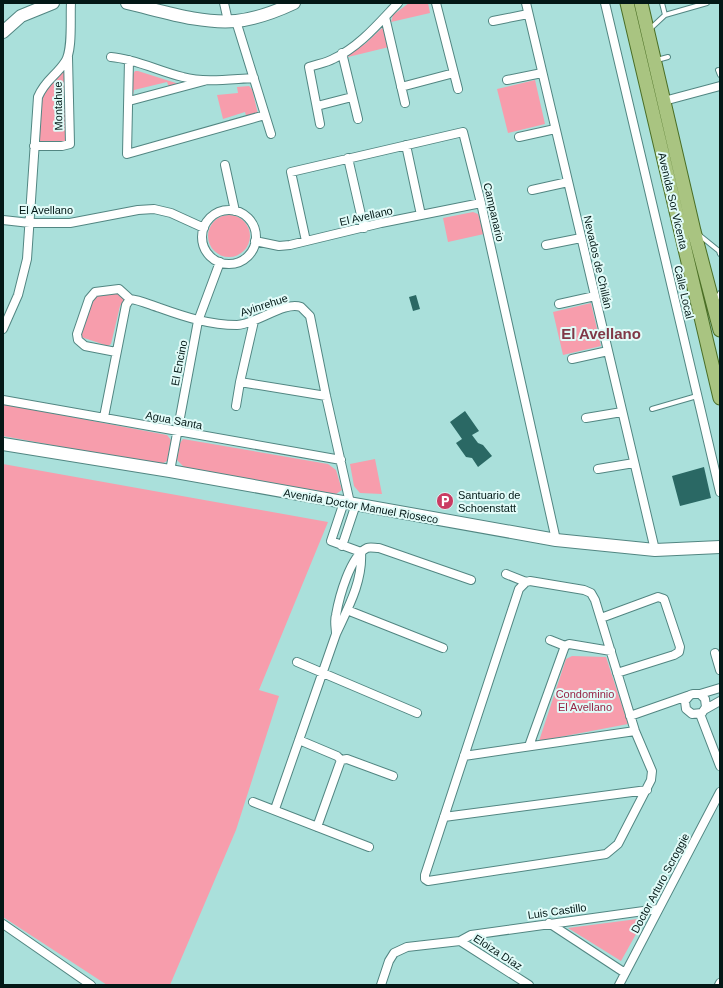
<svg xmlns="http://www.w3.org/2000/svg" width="723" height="988" viewBox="0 0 723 988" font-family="Helvetica,sans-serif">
  <rect width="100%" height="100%" fill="#aae0db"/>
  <!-- green -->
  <path fill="#f79dac" d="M409 3H428L430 13 391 22 393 15Z
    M382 28 385 30 389 47 348 57 349 53 365 44Z
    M66 70V142L38 143C40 110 36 91 66 70Z
    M135 71H138L179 84 169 87 167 82 134 90 133 95 132 76Z
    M535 80 545 124 508 133 497 89Z
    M249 86 252 89 258 114 247 119 245 112 223 119 217 95 238 93 237 87Z
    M473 212 478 214 484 234 448 242 443 218Z
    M208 236a21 21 0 1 1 42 0a21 21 0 1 1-42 0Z
    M120 292 126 298 120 306 111 344 108 346 81 337 80 334 92 299 96 295Z
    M591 303 601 346 563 355 553 312Z
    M3 404 167 435 171 440 167 461 160 465 3 436Z
    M183 439 328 464 336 470 342 490 336 494 184 467 177 460 180 443Z
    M375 459 382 494 360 493 354 486 350 464Z
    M3 464 328 522 259 690 279 696 236 830 170 985H107L3 917Z
    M572 656 606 657 628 724 539 741 566 659Z
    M645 918 621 961 568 928Z"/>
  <!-- building -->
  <path fill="#2a6864" d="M416 295 420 309 413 311 409 297Z
    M465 411 479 431 472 435 478 443 483 445 492 456 478 467 472 458 466 457 456 443 462 439 450 422Z
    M704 467 711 498 680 506 672 476Z"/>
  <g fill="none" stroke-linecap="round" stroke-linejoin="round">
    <!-- lane casing -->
    <g stroke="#528682" stroke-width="6">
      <path id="lane" d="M665 15 707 3
        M650 29 665 15 662 3
        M657 60 668 57
        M718 70 720 75
        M698 234 719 251 720 254
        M716 300 720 293
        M652 409 697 396"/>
    </g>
    <!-- street casing -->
    <g stroke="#528682" stroke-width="10">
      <path id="street" d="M224 3 228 21
        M436 3 458 89
        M526 3 655 550
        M605 3 720 492
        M385 17 405 103
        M236 21 271 134
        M493 21 528 14
        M342 53 358 119
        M111 57C136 59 158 71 183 77 205 83 231 79 254 78
        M129 60 127 154 265 115
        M507 80 542 73
        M401 87 454 73
        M129 101 204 81
        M664 101 720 86
        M317 106 352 97
        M320 124 309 67C317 64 326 63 333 59 359 47 378 24 398 3
        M519 137 555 129
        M406 145 421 215
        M34 146H62L70 144 68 57
        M348 158 364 228
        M225 165 235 211
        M532 190 568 182
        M202 237a27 27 0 1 1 54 0a27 27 0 1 1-54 0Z
        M3 220 30 223H70L138 210 154 209 171 213 204 228
        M255 241 279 246 290 245 381 223 481 203
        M306 241 291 172 463 132 481 203 556 540
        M546 245 581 238
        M559 304 595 296
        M254 321 240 382 326 396
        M3 329 18 295 27 259 38 97C45 80 56 76 65 62 73 51 70 18 71 3
        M116 352 85 346 78 340 77 334 89 299 95 292 119 289 130 299
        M572 359 608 351
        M3 400 341 460
        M236 406 240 382
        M104 417 126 305 130 299C140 300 150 305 160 308 185 317 210 325 237 325 257 324 284 301 301 307L310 316 326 396 350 503
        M586 418 622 412
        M598 469 634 463
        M170 471 198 321 220 262
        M344 502 331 541 361 552
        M342 546 356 504
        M361 552C363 581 348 608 336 634 336 628 334 621 336 615 339 598 350 556 367 548 370 547 375 548 379 548L471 580
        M506 574 526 582
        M530 581 584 590 591 593 595 600 635 731 652 771 651 780 618 844 606 854 428 881 425 879V875L519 589 526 582Z
        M347 610 443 648
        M601 618 658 597 664 599 680 647 679 652 674 655 617 673
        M550 640 565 646
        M715 653 720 670
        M297 662 417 713
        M700 694 720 688
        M704 710 720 701
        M700 714 720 766
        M630 716 693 694H700L705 699 706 707 702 713 692 714 686 709 685 701 690 695
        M299 740 337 756 341 760
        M529 746 565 646 569 644 611 651
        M464 756 635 731
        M253 802 369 847
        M275 809 336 634
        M444 817 647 790
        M317 827 341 760 347 759 393 776
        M549 923 625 973
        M3 924 91 985
        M460 941 471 935 658 909
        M381 985 389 961 394 953 407 947 460 941 529 985
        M619 985 720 792
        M719 985 720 983"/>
    </g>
    <!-- secondary casing -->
    <g stroke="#528682" stroke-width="14">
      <path id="secondary" d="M127 3C162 11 200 24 236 21 255 19 277 11 294 3
        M3 32 21 16 53 3
        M3 444 170 471 556 540 655 550 720 547"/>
    </g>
    <!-- primary casing -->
    <g stroke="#4a6e25" stroke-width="15">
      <path id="primary" d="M627 3 720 398
        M641 3 694 231 720 330"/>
    </g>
    <!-- lane -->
    <use href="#lane" stroke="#fff" stroke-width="4"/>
    <!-- street -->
    <use href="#street" stroke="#fff" stroke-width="8"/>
    <!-- secondary -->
    <use href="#secondary" stroke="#fff" stroke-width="12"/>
    <!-- primary -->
    <use href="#primary" stroke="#a9c481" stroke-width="13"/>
  </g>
  <!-- icons -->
  <defs>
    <g id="parking-disc" transform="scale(0.9)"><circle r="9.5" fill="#ca3b62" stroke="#e1fbf8"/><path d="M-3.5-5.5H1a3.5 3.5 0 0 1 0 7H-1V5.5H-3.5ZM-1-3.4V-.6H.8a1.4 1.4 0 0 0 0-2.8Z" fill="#fff"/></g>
  </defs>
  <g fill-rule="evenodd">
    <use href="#parking-disc" x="445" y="501"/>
  </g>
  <g text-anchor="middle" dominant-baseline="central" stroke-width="4" stroke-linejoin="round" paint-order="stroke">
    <!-- street labels -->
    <g font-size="11" fill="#031816" stroke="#e1fbf8">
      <text transform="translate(58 106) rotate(-91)">Montahue</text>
      <text transform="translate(673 201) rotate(77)">Avenida Sor Vicenta</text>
      <text x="46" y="210">El Avellano</text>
      <text transform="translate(494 212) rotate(77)">Campanario</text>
      <text transform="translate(366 216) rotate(-13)">El Avellano</text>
      <text transform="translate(598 262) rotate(77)">Nevados de Chillán</text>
      <text transform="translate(684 292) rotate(77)">Calle Local</text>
      <text transform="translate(264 305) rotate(-18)">Ayinrehue</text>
      <text transform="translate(179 363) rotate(-79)">El Encino</text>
      <text transform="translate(174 420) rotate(11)">Agua Santa</text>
      <text transform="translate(361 506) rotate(10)">Avenida Doctor Manuel Rioseco</text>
      <text transform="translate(660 883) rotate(-62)">Doctor Arturo Scroggie</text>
      <text transform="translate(557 911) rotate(-8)">Luis Castillo</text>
      <text transform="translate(498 952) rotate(33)">Eloiza Díaz</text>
    </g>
    <!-- poi labels -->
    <g font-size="11" fill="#031816" stroke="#e1fbf8" text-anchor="start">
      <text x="458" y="495">Santuario de<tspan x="458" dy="13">Schoenstatt</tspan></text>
    </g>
    <!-- park labels -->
    <g font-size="11" fill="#972445" stroke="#e1fbf8">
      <text x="585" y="694">Condominio<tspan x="585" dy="13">El Avellano</tspan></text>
    </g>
    <!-- district labels -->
    <g font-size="15" font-weight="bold" fill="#803847" stroke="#e1fbf8">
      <text x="601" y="333">El Avellano</text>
    </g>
  </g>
  <!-- border -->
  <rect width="723" height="988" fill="none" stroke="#031816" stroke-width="8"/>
</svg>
